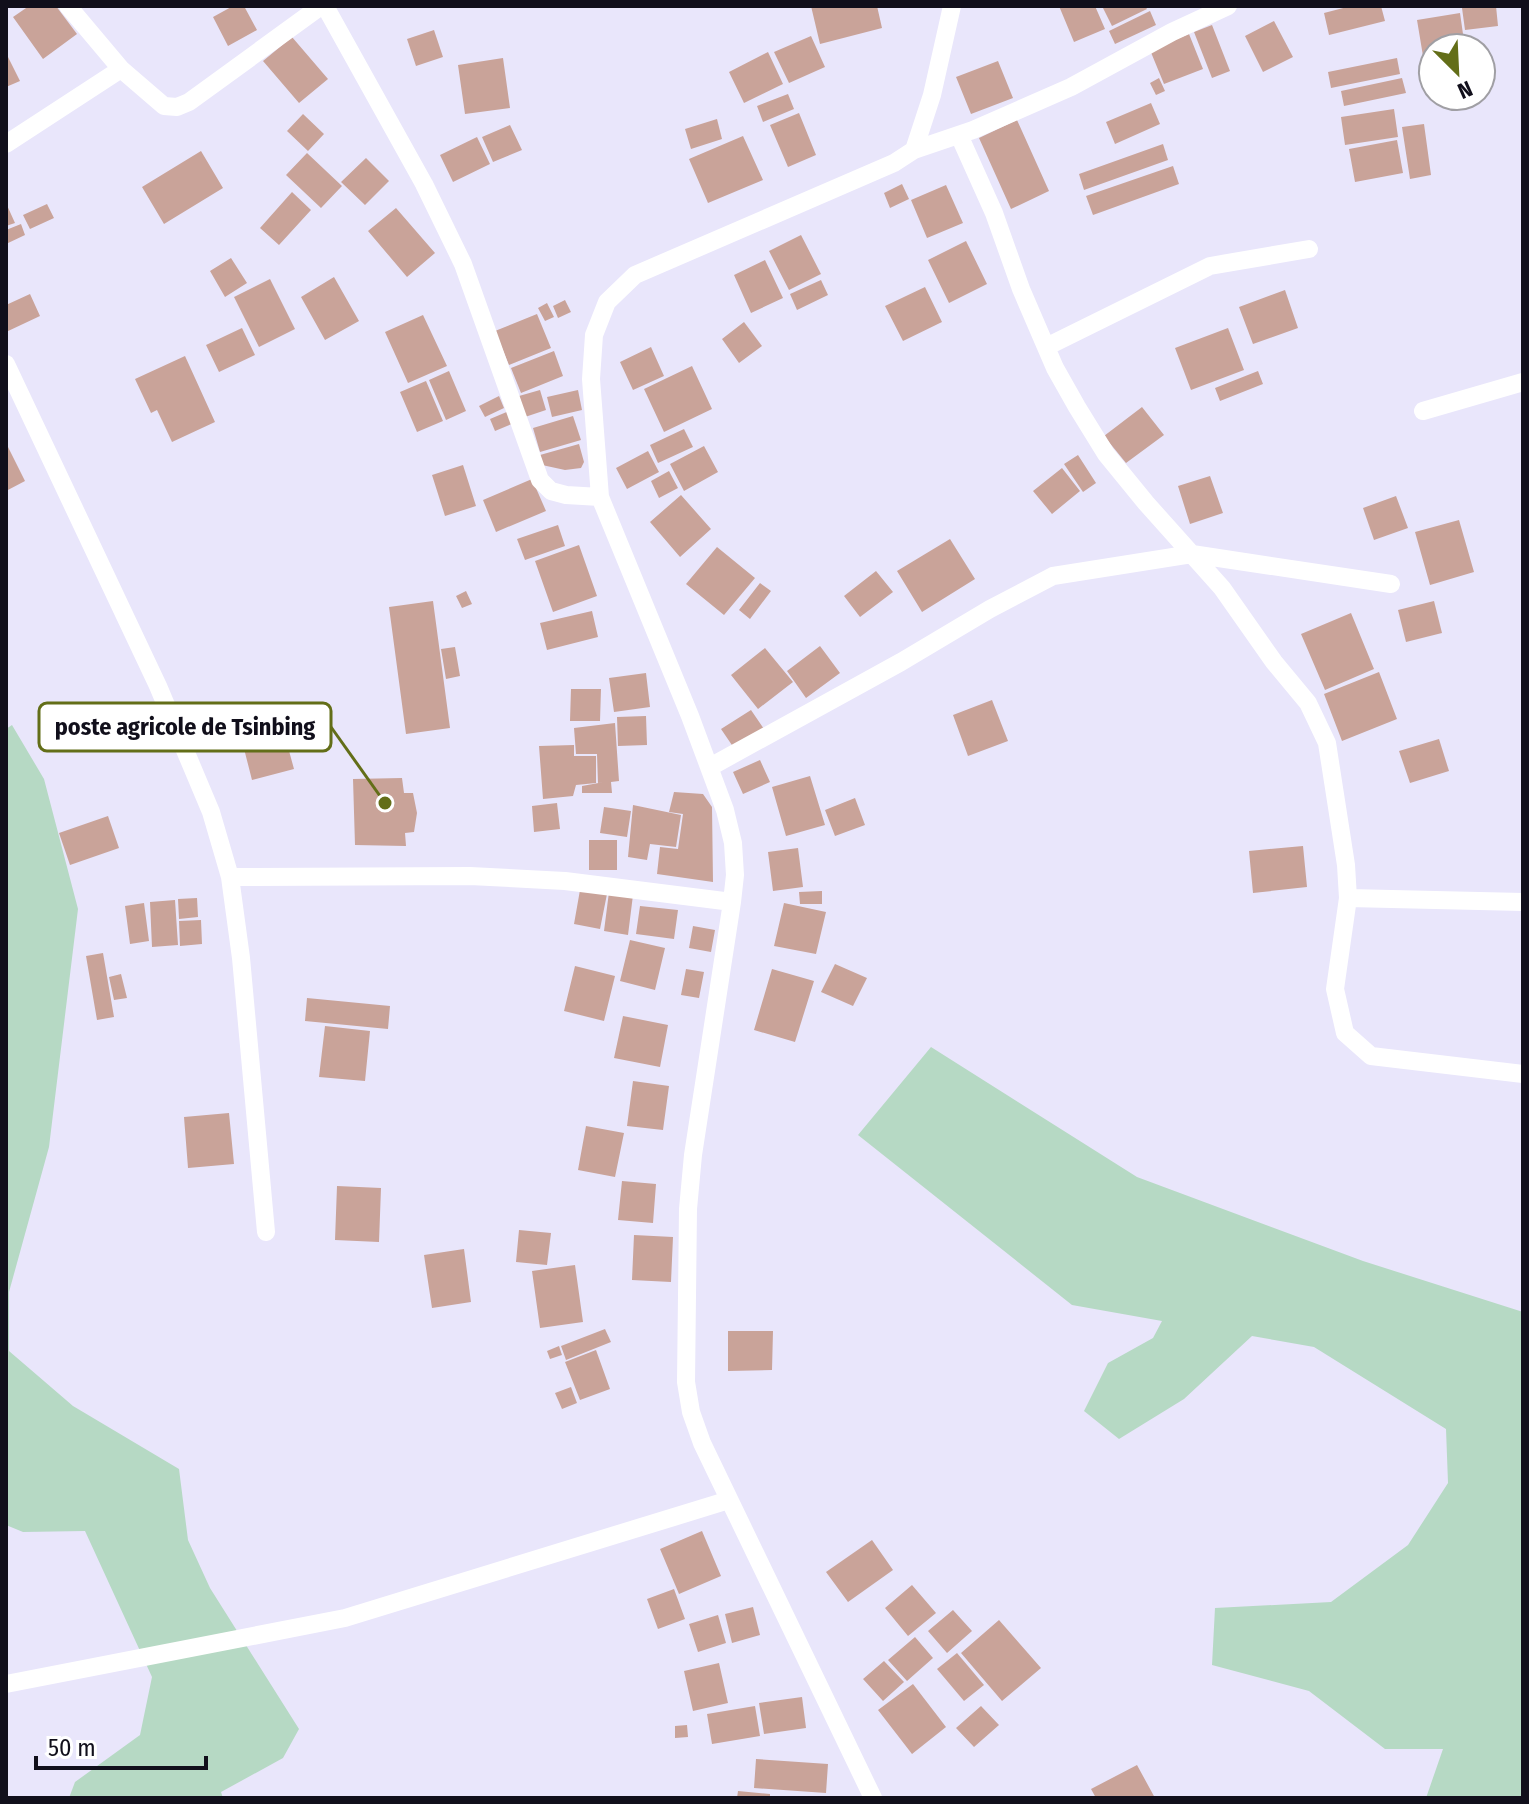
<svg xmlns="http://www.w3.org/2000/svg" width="1529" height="1804" viewBox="0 0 1529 1804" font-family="'Fira Sans Condensed',sans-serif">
  <rect width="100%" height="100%" fill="#e9e6fb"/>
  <!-- green -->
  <path fill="#b6d9c4" d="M12 725 44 779 78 909 49 1147 9 1292V1351L73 1406 179 1469 188 1540 210 1588 299 1729 283 1758 221 1792 223 1798H69L75 1782 140 1735 152 1677 85 1531 23 1532 6 1525V729Z
    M931 1047 1137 1177 1363 1261 1523 1312V1798H1426L1443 1749H1385L1309 1691 1212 1665 1215 1608 1331 1602 1408 1545 1448 1483 1446 1429 1314 1347 1252 1336 1184 1399 1119 1439 1084 1411 1108 1363 1153 1338 1162 1321 1072 1305 858 1135Z"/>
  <!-- building -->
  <path fill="#c9a399" d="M29 6H56L77 34 43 59 13 17Z
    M233 6H244L257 30 228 46 213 17Z
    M811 6H877L882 28 820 44Z
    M1059 6H1095L1105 29 1074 42Z
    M1102 6H1145L1147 9 1112 26Z
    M1351 6H1381L1385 21 1329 35 1324 13Z
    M1479 6H1496L1498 26 1465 30 1462 8Z
    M1150 11 1156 25 1115 44 1109 31Z
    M1460 13 1465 48H1433V66L1425 68 1417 20Z
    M1274 21 1293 57 1263 72 1245 36Z
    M1212 25 1230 71 1212 78 1194 32Z
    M434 30 443 57 416 66 407 39Z
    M1189 34 1203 69 1164 84 1150 50Z
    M811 36 825 67 789 83 774 52Z
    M292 37 328 79 299 103 263 61Z
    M768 52 783 84 744 103 729 72Z
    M6 53 20 81 6 87Z
    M503 58 510 108 465 114 458 65Z
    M1397 58 1400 74 1331 88 1328 72Z
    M998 61 1013 98 971 114 956 77Z
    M1159 78 1165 91 1156 95 1150 83Z
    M1402 78 1406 93 1344 106 1341 91Z
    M788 94 794 109 763 122 757 106Z
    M1151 103 1160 124 1115 144 1106 122Z
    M1394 109 1398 137 1345 145 1341 117Z
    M799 113 816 155 788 167 770 125Z
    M303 114 324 134 308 151 287 131Z
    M717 119 722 139 691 149 685 129Z
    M1017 120 1049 191 1011 209 979 138Z
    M1424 124 1431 175 1410 179 1402 127Z
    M510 125 522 150 493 162 482 137Z
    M743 136 763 180 708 203 689 159Z
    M477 137 490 164 453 182 440 155Z
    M1397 140 1403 173 1355 182 1349 149Z
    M1163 144 1168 160 1084 190 1079 174Z
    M201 151 223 188 164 224 142 187Z
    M307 153 342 186 321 208 286 175Z
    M366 158 389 181 365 205 341 182Z
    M1173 166 1179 184 1093 215 1086 196Z
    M902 184 909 199 890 208 884 193Z
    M946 185 963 223 927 238 911 200Z
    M292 192 311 210 279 245 260 228Z
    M6 203 15 223 6 226Z
    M47 204 54 218 30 229 23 215Z
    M396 208 435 253 407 277 368 231Z
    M21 224 25 235 6 244V230Z
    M801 235 821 274 789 290 769 251Z
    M966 241 987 284 949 303 928 260Z
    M231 258 247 283 225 297 210 271Z
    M765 260 783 298 751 313 734 275Z
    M334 277 359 321 325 340 301 297Z
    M270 279 295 329 259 347 234 297Z
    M821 280 828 295 797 310 790 294Z
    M925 287 942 322 903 341 885 306Z
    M1285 290 1298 328 1253 344 1239 307Z
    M30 294 40 316 6 332V305Z
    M565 300 571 312 558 318 553 306Z
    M547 303 554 317 545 321 538 308Z
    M537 314 551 348 509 365 495 331Z
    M423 315 447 366 408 383 385 332Z
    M744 322 762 346 739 363 722 339Z
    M242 328 255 355 219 372 206 345Z
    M1228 328 1244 370 1191 390 1175 348Z
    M651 347 664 376 633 390 620 362Z
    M554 351 563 376 521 393 511 368Z
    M185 356 215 422 172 442 157 410 151 413 135 379Z
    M692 366 712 409 664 432 644 389Z
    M449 371 466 411 446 420 429 380Z
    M1258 371 1263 384 1220 401 1215 388Z
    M426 381 443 421 417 432 400 392Z
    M540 390 546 410 525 417 519 396Z
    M578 390 582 410 552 417 547 397Z
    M499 396 504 408 485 417 479 406Z
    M1142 407 1164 435 1126 463 1104 436Z
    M509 411 514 423 495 431 490 419Z
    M573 416 581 440 540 452 533 428Z
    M684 429 693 447 658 463 650 445Z
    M6 443 25 481 6 491Z
    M579 444 584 462 581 468 565 470 542 465 540 455Z
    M704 446 718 472 684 491 670 464Z
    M648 451 659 472 627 489 616 468Z
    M1078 455 1096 483 1083 492 1064 464Z
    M463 465 476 506 445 516 432 475Z
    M1062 468 1080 491 1052 514 1033 491Z
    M669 471 678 488 659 498 651 481Z
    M1210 476 1223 513 1190 524 1178 486Z
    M532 479 546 511 496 532 483 500Z
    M681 495 711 529 680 557 650 522Z
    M1396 496 1408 528 1374 540 1363 508Z
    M1459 520 1474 572 1430 585 1415 532Z
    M558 525 565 546 525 560 517 539Z
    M950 539 975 579 922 612 897 571Z
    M579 545 597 596 553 612 535 561Z
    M717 547 755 578 724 615 686 584Z
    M876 571 893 592 860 617 844 596Z
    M760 583 771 591 750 619 739 610Z
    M466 591 472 604 462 608 456 596Z
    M433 601 450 728 406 734 389 607Z
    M1434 601 1442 633 1406 642 1398 610Z
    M592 611 598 637 547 650 540 623Z
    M1351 613 1374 669 1325 690 1301 634Z
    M820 646 840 673 806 698 787 671Z
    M455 647 460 676 446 679 441 649Z
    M765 648 793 682 758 709 731 675Z
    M1379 672 1397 719 1342 741 1324 694Z
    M646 673 650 707 614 712 609 678Z
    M571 689H601L600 721H570Z
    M992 700 1008 741 968 756 953 715Z
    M751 710 768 735 738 754 721 729Z
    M646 716 647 745 618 746 617 717Z
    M280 718 294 769 252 780 239 729Z
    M615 723 619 781 611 782 612 793H582V786L604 782 598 783 597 754H576L574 728Z
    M1439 739 1449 771 1410 783 1399 751Z
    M574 745V756H596V783L576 785 573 796 543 799 539 746Z
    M760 760 770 782 743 794 733 772Z
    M810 776 825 825 786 836 772 787Z
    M402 778 404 793H413L417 813 414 832 405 833 406 846 355 845 353 779Z
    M674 792 703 794 712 807 713 882 657 874 660 847 678 849 683 814 669 812Z
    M855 798 865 825 835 836 825 810Z
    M557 803 560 829 534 832 532 806Z
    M633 805 681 815 676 847 650 844 647 860 628 857Z
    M604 807 631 811 627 837 600 833Z
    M108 816 119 848 70 865 59 833Z
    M589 840H617V870H589Z
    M1303 846 1307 887 1253 893 1249 851Z
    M798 848 803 887 773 891 768 852Z
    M580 890 607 894 600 929 574 924Z
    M822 891V904H800L799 892Z
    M609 892 633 895 628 935 604 931Z
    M197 898 198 917 179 919 178 899Z
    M175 900 178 945 152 947 150 902Z
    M144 903 149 941 130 944 125 906Z
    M784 903 826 912 816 954 774 946Z
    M640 906 678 910 674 939 636 934Z
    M201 920 202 944 180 946 179 921Z
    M693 926 715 930 711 952 689 948Z
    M630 940 665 948 655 990 620 981Z
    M103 953 114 1017 97 1020 86 956Z
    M835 964 867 978 853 1006 821 992Z
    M575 966 615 976 604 1021 564 1011Z
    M686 969 704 972 699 998 681 995Z
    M772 969 814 981 795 1042 754 1030Z
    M121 974 127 998 114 1000 109 977Z
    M307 998 390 1006 388 1029 305 1021Z
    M623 1016 668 1025 660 1067 614 1058Z
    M325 1026 370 1031 365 1081 319 1077Z
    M633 1081 669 1086 663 1130 627 1126Z
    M229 1113 234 1164 188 1168 184 1117Z
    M586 1126 624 1133 615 1177 578 1170Z
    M622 1181 656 1184 653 1223 618 1220Z
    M337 1186 381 1188 379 1242 335 1240Z
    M519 1230 551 1233 547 1265 516 1262Z
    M634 1235 673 1237 671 1282 632 1280Z
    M464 1249 471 1302 432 1308 424 1255Z
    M575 1265 583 1322 540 1328 532 1271Z
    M605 1329 611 1342 566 1360 561 1346Z
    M728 1331H773L772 1370 728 1371Z
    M559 1346 562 1355 550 1359 547 1351Z
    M596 1350 610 1389 580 1400 565 1362Z
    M571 1387 577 1403 562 1409 555 1393Z
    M702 1531 721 1576 679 1594 660 1549Z
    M872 1540 893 1570 848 1602 826 1572Z
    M912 1585 936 1613 908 1636 885 1608Z
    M674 1589 685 1619 658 1629 647 1599Z
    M753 1607 760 1635 732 1643 725 1614Z
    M953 1610 972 1631 947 1653 928 1631Z
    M718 1615 726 1643 698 1652 689 1624Z
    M999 1620 1041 1668 1002 1701 961 1653Z
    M915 1637 933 1658 907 1681 888 1660Z
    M957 1653 984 1685 964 1701 937 1669Z
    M884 1661 904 1682 883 1701 863 1679Z
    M719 1663 728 1703 693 1711 684 1671Z
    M913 1684 946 1727 912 1754 878 1710Z
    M802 1697 806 1728 764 1734 759 1703Z
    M755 1706 760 1736 712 1744 707 1714Z
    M981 1706 999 1725 974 1747 956 1728Z
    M687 1725 688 1737 675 1738V1726Z
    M756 1759 828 1764 826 1793 754 1788Z
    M1137 1765 1155 1798H1096L1091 1789Z
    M738 1791 770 1794V1798H737Z"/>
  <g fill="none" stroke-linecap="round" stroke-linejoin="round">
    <!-- minor -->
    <path stroke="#fff" stroke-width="18" d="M68 6 121 69 164 106 177 107 189 102 321 6
      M325 6 424 184 463 264 540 480 551 491 566 495 600 497
      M959 135 994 213 1021 289 1055 368 1077 407 1106 454 1146 503 1222 588 1274 662 1308 703 1327 743 1346 865 1348 898 1523 902
      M6 144 121 69
      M914 150 973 130 1071 87 1172 32 1228 6
      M1046 347 1210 266 1309 249
      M6 364 158 686 211 812 230 877
      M1423 411 1523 382
      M710 767 901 662 990 609 1053 576 1192 554 1391 584
      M1348 898 1335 989 1345 1033 1371 1056 1523 1074
      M266 1232 241 958 230 877 470 876 565 881 732 902
      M6 1684 345 1618 729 1500
      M873 1798 702 1443 691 1412 686 1382 688 1209 693 1155 732 902 735 875 733 843 725 810 690 716 600 497 591 379 594 335 607 302 635 275 894 163 914 150 932 95 952 6"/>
  </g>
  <!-- callouts -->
  <path fill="none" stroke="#636e18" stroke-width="3" d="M385 803L331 727"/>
  <circle fill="#636e18" stroke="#fff" stroke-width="3" cx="385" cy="803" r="8"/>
  <rect fill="#fff" stroke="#636e18" stroke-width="3" x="39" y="703" width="292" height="48" rx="8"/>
  <g font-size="24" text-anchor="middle" font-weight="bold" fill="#110f1b">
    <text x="185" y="735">poste agricole de Tsinbing</text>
  </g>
  <!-- border -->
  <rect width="1529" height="1804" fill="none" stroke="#110f1b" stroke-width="16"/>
  <!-- north arrow -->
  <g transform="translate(1457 72) rotate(156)"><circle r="38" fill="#ffffff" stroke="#a09fa4" stroke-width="2"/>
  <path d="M0-6L14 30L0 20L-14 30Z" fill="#636e18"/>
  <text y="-12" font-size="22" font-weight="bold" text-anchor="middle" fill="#110f1b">N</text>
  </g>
  <!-- scale -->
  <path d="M36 1756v12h170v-12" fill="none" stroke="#110f1b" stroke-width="4"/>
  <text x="48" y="1756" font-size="24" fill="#110f1b" stroke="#ffffff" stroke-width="6" paint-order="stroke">50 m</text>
</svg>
